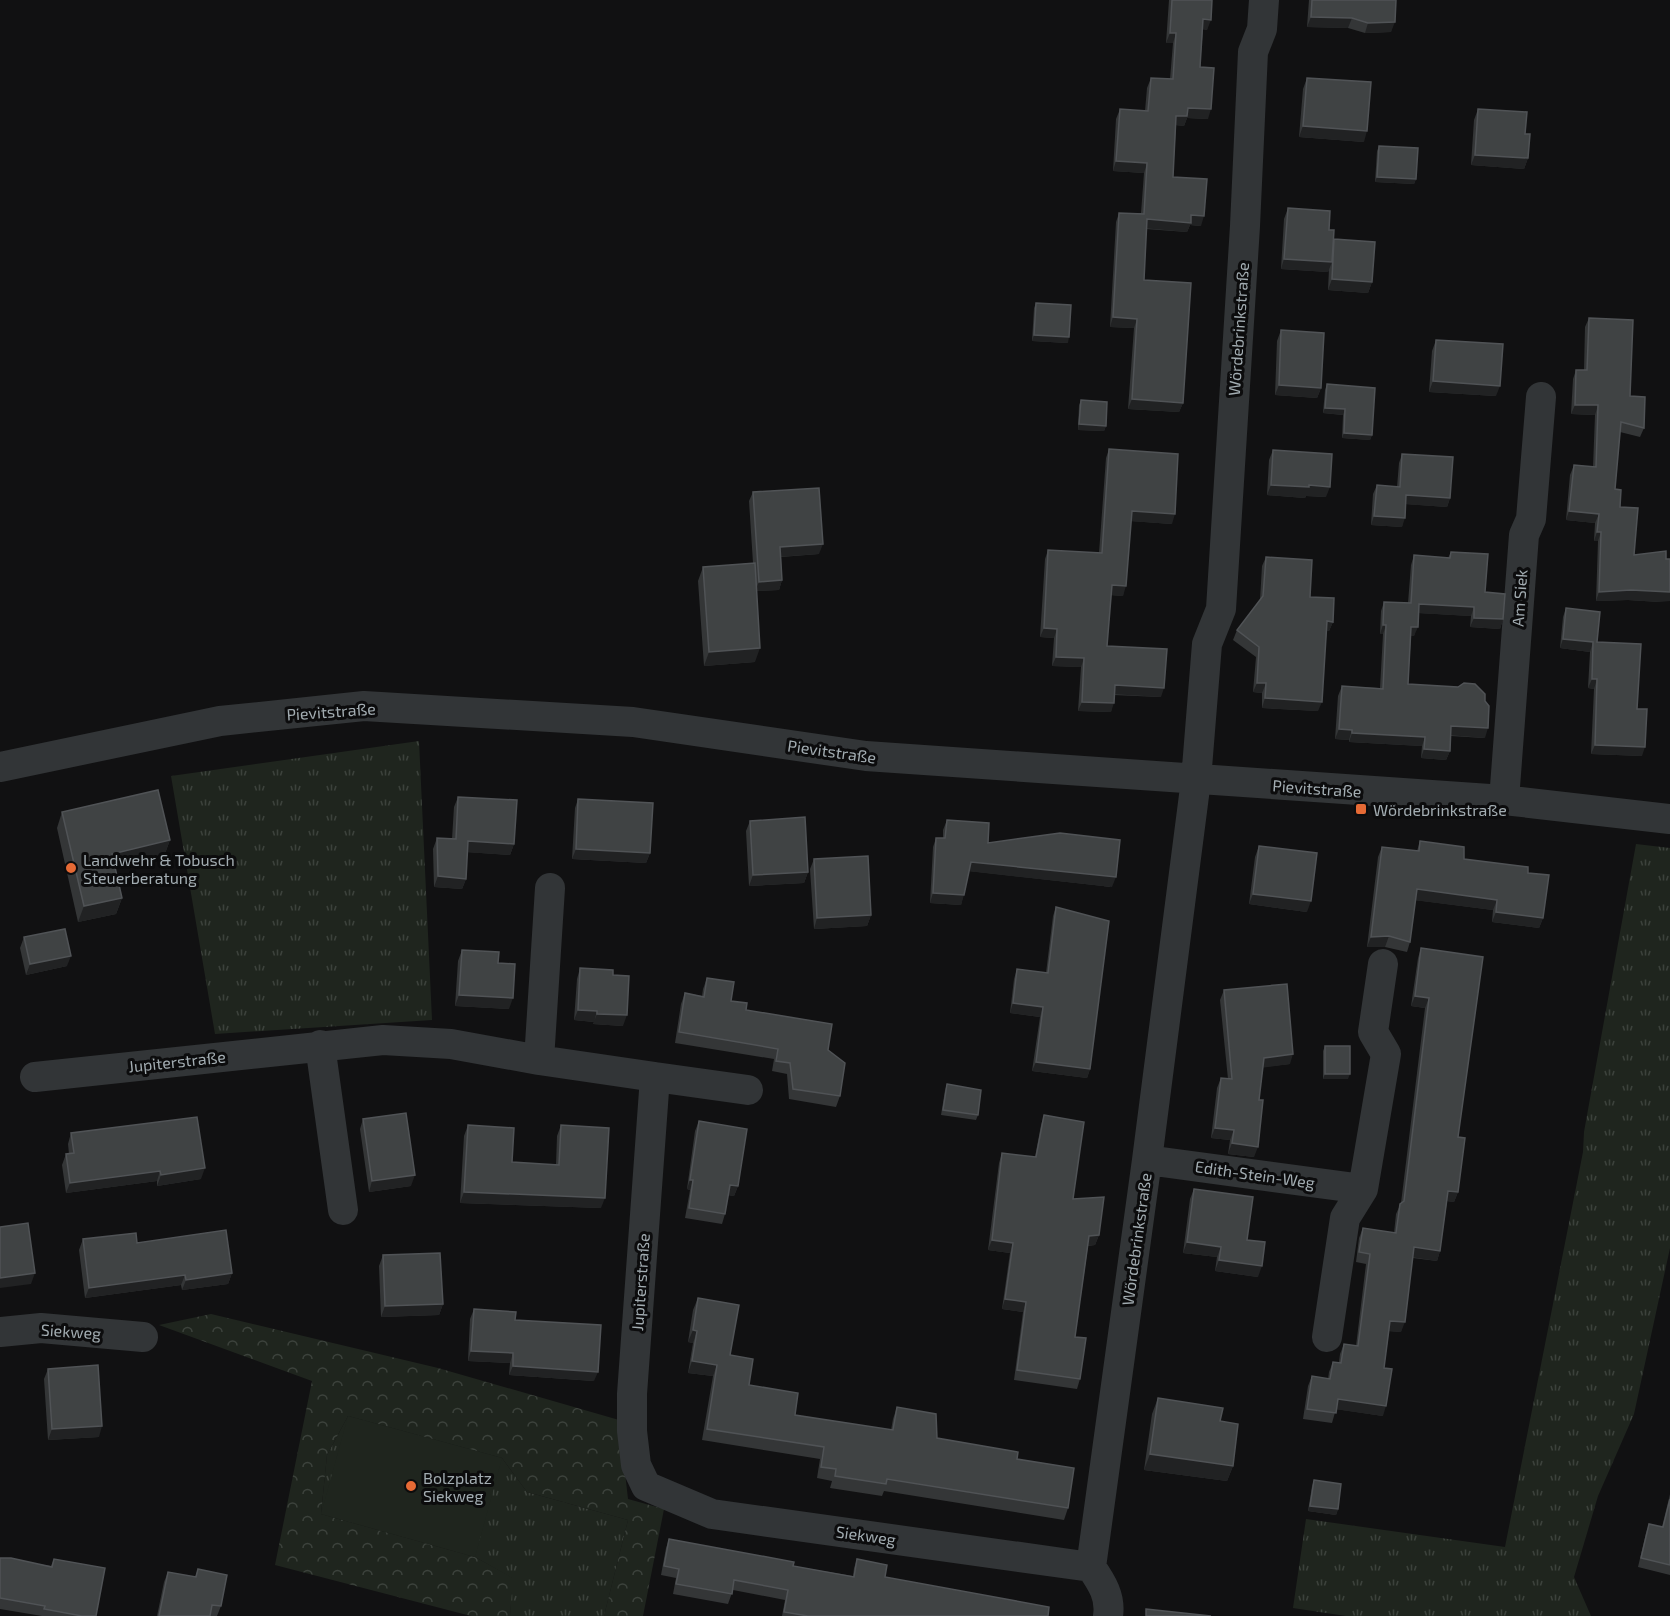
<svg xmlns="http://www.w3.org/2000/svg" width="1670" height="1616" viewBox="0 0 1670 1616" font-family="'Exo 2',sans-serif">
  <defs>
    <pattern id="grass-tufts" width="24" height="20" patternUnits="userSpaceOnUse" patternTransform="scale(1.5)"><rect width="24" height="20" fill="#1f251e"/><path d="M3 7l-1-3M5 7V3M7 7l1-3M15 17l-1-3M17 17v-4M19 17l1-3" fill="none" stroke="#3c423c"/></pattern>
    <pattern id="forest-crowns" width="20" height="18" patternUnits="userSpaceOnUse" patternTransform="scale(1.5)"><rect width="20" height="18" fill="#1f251e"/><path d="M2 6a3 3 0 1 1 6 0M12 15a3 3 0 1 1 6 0" fill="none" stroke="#3c423c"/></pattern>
  </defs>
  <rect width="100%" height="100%" fill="#111112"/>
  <!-- grass -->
  <path fill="url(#grass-tufts)" d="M419 741 432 1020 215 1034 171 776Z
    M1636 844 1670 848V1248L1634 1414 1598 1496 1574 1577 1591 1616H1346L1293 1608 1306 1519 1505 1547 1583 1152 1584 1132Z
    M348 1416 502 1458 527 1492 628 1520 604 1616H510L512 1578 475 1557 321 1514 327 1455Z"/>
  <!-- forest -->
  <path fill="url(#forest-crowns)" d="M211 1314 438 1368 619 1420 628 1499 664 1509 643 1616H604L628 1520 527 1492 502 1458 348 1416 327 1455 321 1514 475 1557 513 1578 510 1616H471L275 1565 312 1381 159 1325Z"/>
  <!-- park -->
  <path fill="#1f251e" d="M348 1416 502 1458 475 1557 321 1514Z"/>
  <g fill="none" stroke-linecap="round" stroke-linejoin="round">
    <!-- minor -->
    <path stroke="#323537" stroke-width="30" d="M0 767 220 721 364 706 633 722 866 756 1504 800 1670 819
      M1504 800 1524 535 1531 519 1541 397
      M320 1045 343 1210
      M539 1060 550 888
      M35 1077 383 1040 451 1044 539 1060 655 1077
      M748 1090 655 1077 632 1394V1431L636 1465 646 1486 712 1514 1091 1567
      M1147 1160 1363 1189
      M0 1332 41 1328 143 1337
      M1327 1337 1345 1218 1363 1189 1386 1054 1373 1032 1383 964
      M1108 1616C1111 1597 1102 1583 1091 1567L1147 1160 1196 780 1207 644 1221 609 1245 226 1253 52 1262 29 1264 0"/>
  </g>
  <!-- wall -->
  <path fill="#343637" d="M1169 0H1212L1207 30 1203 29 1200 67 1208 119 1187 118 1184 126 1176 125 1173 177 1201 226 1190 225 1187 232 1146 229 1144 280 1183 403 1179 412 1128 409 1134 328 1110 327 1116 222 1119 213H1141L1144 173 1113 171 1116 119 1120 109 1145 111 1147 88 1151 78 1170 79 1173 43H1166Z
    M1309 0H1396L1391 32 1365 33 1348 28 1307 27Z
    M1307 78 1364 142 1299 137 1303 89Z
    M1478 109 1525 134 1528 158 1524 169 1471 165 1474 120Z
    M1379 146 1416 179 1414 184 1375 182 1377 151Z
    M1288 208 1329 230 1333 243 1334 239 1372 282 1368 293 1328 290 1329 269 1328 272 1281 269 1284 219Z
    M1036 303 1068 343 1032 341 1034 308Z
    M1589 318 1630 396 1644 428 1640 437 1620 432 1615 489 1634 555 1660 602 1628 600 1596 601 1598 541H1594L1595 523 1566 520 1570 475 1574 465 1593 467 1595 415 1571 414 1573 379 1576 370H1584L1585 327Z
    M1281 330 1321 388 1317 398 1275 395 1277 341Z
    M1436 340 1496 396 1429 392 1432 351Z
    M1327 384 1372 435 1370 440 1342 438 1343 415 1323 413 1325 390Z
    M1081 400 1106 426 1104 431 1078 430 1079 405Z
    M1109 449 1172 524 1131 521 1123 596 1111 595 1107 646 1161 697 1114 695 1111 712 1078 711 1081 667 1052 666 1054 638 1040 637 1045 559 1048 550 1099 553 1106 458Z
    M1273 450 1326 497 1306 496 1305 498 1267 495 1269 460Z
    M1402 454 1450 498 1447 507 1406 504 1402 527 1371 525 1373 494 1377 485 1397 487 1399 463Z
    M753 492 819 554 781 557 782 580 779 590 756 591 755 662 704 666 698 581 703 567 753 563 749 501Z
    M1451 552 1485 592 1503 619 1500 629 1470 627 1471 616 1419 613 1414 636H1411L1408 684 1485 738 1451 736 1450 751 1446 760 1421 758 1422 746 1349 742V740L1335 739 1338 696 1342 686 1380 688 1383 634H1380L1381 611 1384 602 1408 603 1411 565 1414 555 1448 558Z
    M1266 557 1310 597 1333 622 1329 631H1327L1318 711 1262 708V693L1253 692 1256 657 1233 640 1237 630 1260 600 1262 566Z
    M1566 608 1597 642 1637 709 1642 756 1591 754 1594 689 1588 688 1590 652 1560 648 1563 617Z
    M458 797 514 844 510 855 467 852 466 879 462 889 434 887 433 849 437 838 452 839 454 807Z
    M578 799 650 853 646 863 572 859 575 808Z
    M62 812 170 840 164 856 115 867 122 898 116 914 78 922 57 828Z
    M947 820 988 843 1112 887 969 871 961 905 930 903 933 847 936 838H943V830Z
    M750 821 808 872 804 883 749 886 746 831Z
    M1420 841 1464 859 1528 873 1543 918 1539 928 1492 922 1493 910 1415 900 1410 942 1407 952 1385 947H1367L1378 857 1382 847 1417 851Z
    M1259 846 1307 912 1249 904 1255 857Z
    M814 859 871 915 867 926 814 929 810 869Z
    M1056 907 1090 1069 1087 1078 1032 1071 1040 1017 1010 1013 1014 979 1017 969 1046 973 1053 916Z
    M24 937 67 966 26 975 20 948Z
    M1421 948 1458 1137V1192L1454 1202 1447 1201 1440 1251 1437 1261 1413 1258 1401 1332 1389 1331 1384 1368 1383 1416 1336 1409 1332 1423 1303 1419 1308 1386 1312 1376 1328 1379 1329 1372 1333 1362H1339L1340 1354 1344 1344 1356 1346 1366 1264 1356 1262 1359 1238 1363 1228 1394 1233 1396 1214 1401 1203 1425 1008 1411 1006 1418 958Z
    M462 950 498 963 509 1009 455 1006 458 961Z
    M580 968 613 975 623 1026 593 1024 594 1022 574 1020 577 979Z
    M707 978 731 1001 746 1010 828 1050 840 1096 836 1107 789 1099 787 1074 772 1071 774 1059 675 1043 681 1004 685 993 702 996 703 989Z
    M1224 990 1290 1064 1263 1067 1259 1100 1254 1157 1228 1154 1230 1140 1211 1138 1217 1088 1221 1078 1228 1079 1220 1000Z
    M1325 1046 1348 1079H1323V1051Z
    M947 1084 978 1115 976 1120 941 1115 945 1090Z
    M1044 1115 1073 1199 1099 1235 1095 1245 1088 1246 1075 1337 1080 1379 1077 1389 1014 1380 1023 1312 1002 1309 1010 1253 988 1250 999 1163 1002 1153 1035 1157 1041 1125Z
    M363 1119 411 1186 369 1192 360 1129Z
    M699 1121 738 1186 734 1196 728 1195 725 1214 722 1224 685 1218 690 1190 687 1189 695 1131Z
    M468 1125 512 1162 556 1165 557 1136 561 1125 601 1208 460 1203 464 1136Z
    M71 1133 201 1179 157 1186V1181L66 1193 62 1165 66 1154H69L68 1144Z
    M1194 1189 1247 1240 1258 1277 1215 1271 1217 1257 1183 1253 1190 1199Z
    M83 1239 137 1243 232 1273 228 1284 182 1290 181 1285 85 1298 79 1250Z
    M383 1255 443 1304 439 1315 381 1317 379 1266Z
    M698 1298 749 1385 795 1415 891 1430 893 1419 897 1407 937 1438 1017 1459 1068 1508 1064 1520 884 1491 882 1496 830 1488 832 1481 817 1478 820 1459 702 1440 713 1376 688 1373 693 1343 688 1342 693 1310Z
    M474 1309 515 1320 594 1381 509 1375 510 1363 468 1361 470 1319Z
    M48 1369 99 1437 48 1440 44 1379Z
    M1158 1398 1220 1421 1233 1466 1227 1481 1144 1470 1152 1414Z
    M1314 1480 1338 1509 1336 1515 1308 1511 1312 1486Z
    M1670 1494V1575L1638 1567 1646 1533 1649 1524 1662 1527Z
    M669 1539 793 1566 853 1576 854 1568 857 1559 885 1577 1048 1616H782L785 1600 733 1590 728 1604 673 1594 676 1578 661 1575 666 1548Z
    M0 1558 51 1566 54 1559 96 1616H42L0 1609Z
    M198 1569 221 1606 217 1616H157L164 1582 168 1572 195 1577Z"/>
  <!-- shaded-wall -->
  <path fill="#212223" d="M1311 17 1352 18 1348 28 1307 27Z
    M1203 19 1211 20 1207 30 1200 29Z
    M1395 22 1391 32 1365 33 1368 23Z
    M1170 33H1176L1173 43H1166Z
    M1188 108 1211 109 1208 119 1187 118 1184 126 1173 125 1176 116Z
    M1303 126 1367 131 1364 142 1299 137Z
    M1475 155 1528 158 1524 169 1471 165Z
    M1116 161 1147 163 1144 173 1113 171Z
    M1377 177 1416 179 1414 184 1375 182Z
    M1191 215 1204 216 1201 226 1190 225 1187 232 1143 228 1147 219Z
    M1284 259 1332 262 1328 272 1281 269Z
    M1332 279 1372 282 1368 293 1328 290Z
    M1113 317 1137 319 1134 328 1110 327Z
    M1034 335 1069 337 1068 343 1032 341Z
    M1433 381 1500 386 1496 396 1429 392Z
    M1279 385 1321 388 1317 398 1275 395Z
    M1132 399 1183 403 1179 412 1128 409Z
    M1575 405H1598L1595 415 1571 414Z
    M1325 408 1345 409 1343 415 1323 413Z
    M1079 424 1106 426 1104 431 1078 430Z
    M1344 433 1372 435 1370 440 1342 438Z
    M1271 485H1309L1330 487 1326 497 1306 496 1305 498 1267 495Z
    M1406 495 1450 498 1447 507 1403 504Z
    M1132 511 1175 514 1172 524 1129 521Z
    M1569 511 1599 514 1595 523 1566 520Z
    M1374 516 1405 518 1402 527 1371 525Z
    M1597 532H1601L1598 541H1594Z
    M823 544 819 554 777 557 780 547Z
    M782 580 779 590 755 591 759 582Z
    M1112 585 1126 586 1123 596 1108 595Z
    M1631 590 1670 592V601L1660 602 1628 600 1596 601 1599 592Z
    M1419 604 1474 607 1471 616 1416 613Z
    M1474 618 1503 619 1500 629 1470 627Z
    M1327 621 1333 622 1329 631H1324Z
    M1383 625H1386L1383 634H1380Z
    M1411 627H1418L1414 636H1408Z
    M1044 628 1057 629 1054 638 1040 637Z
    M1563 639 1593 642 1590 652 1560 648Z
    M760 648 755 662 704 666 709 652Z
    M1056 657 1084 658 1081 667 1052 666Z
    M1592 679H1597L1594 689 1588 688Z
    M1257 683H1266L1262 693 1253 692Z
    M1115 685 1164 688 1161 697 1111 694Z
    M1265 698 1322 702 1318 711 1262 708Z
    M1082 702 1114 703 1111 712 1078 711Z
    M1451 726 1488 728 1485 738 1448 735Z
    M1339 729 1352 730 1349 740 1335 739Z
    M1352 733 1425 737 1422 746 1349 742Z
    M1595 745 1645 747 1642 756 1591 754Z
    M1424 749 1450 751 1446 760 1421 758Z
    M170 840 164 856 106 869 112 854Z
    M468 841 514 844 510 855 464 852Z
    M576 849 650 853 646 863 572 859Z
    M971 862 1116 877 1112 887 967 871Z
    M808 872 804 883 749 886 753 875Z
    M438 876 466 879 462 889 434 887Z
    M1417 889 1497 900 1493 910 1413 900Z
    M933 893 964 895 961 905 930 903Z
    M1253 894 1311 901 1307 912 1249 904Z
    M122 898 116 914 78 922 84 906Z
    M1496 912 1543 918 1539 928 1492 922Z
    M871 915 867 926 814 929 817 918Z
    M1389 936 1385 947H1367L1371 937Z
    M71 956 67 966 26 975 30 964Z
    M459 995 513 998 509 1009 455 1006Z
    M1415 996 1429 998 1425 1008 1411 1006Z
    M1013 1003 1043 1007 1040 1017 1010 1013Z
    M578 1010 597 1011 594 1022 574 1020Z
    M597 1014 627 1015 623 1026 593 1024Z
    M1293 1054 1290 1064 1260 1068 1264 1058Z
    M1036 1062 1090 1069 1087 1078 1032 1071Z
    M1325 1074H1350L1348 1079H1323Z
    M1215 1128 1234 1130 1230 1140 1211 1138Z
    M1232 1143 1258 1147 1254 1157 1228 1154Z
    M205 1168 201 1179 157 1186 161 1175Z
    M160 1171 157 1181 66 1193 70 1183Z
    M415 1175 411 1186 369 1192 372 1181Z
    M690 1180H693L690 1190 687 1189Z
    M730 1185 738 1186 734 1196 726 1195Z
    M1448 1191 1458 1192 1454 1202 1445 1201Z
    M464 1192 605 1198 601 1208 460 1203Z
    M1099 1235 1095 1245 1085 1246 1089 1236Z
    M992 1240 1013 1243 1010 1253 988 1250Z
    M1187 1242 1221 1247 1217 1257 1183 1253Z
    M1414 1247 1440 1251 1437 1261 1411 1257Z
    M1219 1260 1262 1266 1258 1277 1215 1271Z
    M35 1273 31 1284 0 1288V1278Z
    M232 1273 228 1284 182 1290 186 1280Z
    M185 1275 181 1285 85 1298 89 1288Z
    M1005 1299 1026 1302 1023 1312 1002 1309Z
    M443 1304 439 1315 381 1317 385 1306Z
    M1390 1321 1405 1322 1401 1332 1386 1331Z
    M693 1330 697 1331 693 1343 688 1342Z
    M471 1351 513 1353 510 1363 468 1361Z
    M692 1361 717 1365 713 1376 688 1373Z
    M513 1366 598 1372 594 1381 509 1375Z
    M1338 1399 1386 1406 1383 1416 1334 1409Z
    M102 1426 99 1437 48 1440 52 1429Z
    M1150 1454 1233 1466 1227 1481 1144 1470Z
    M1310 1506 1338 1509 1336 1515 1308 1511Z"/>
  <!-- building -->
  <path fill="#404344" stroke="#505356" stroke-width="1.5" d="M1172 0H1212L1211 20 1203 19 1200 67 1214 68 1211 109 1188 108 1187 116H1176L1173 177 1207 179 1204 216 1191 215V223L1147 219 1144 280 1191 283 1183 403 1132 399 1137 319 1113 317 1119 213 1144 214 1147 163 1116 161 1120 109 1148 111 1151 78 1173 79 1176 33H1170Z
    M1312 0H1396L1395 22 1368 23 1352 18 1311 17Z
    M1307 78 1371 82 1367 131 1303 126Z
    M1478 109 1527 112 1525 134H1530L1528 158 1475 155Z
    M1379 146 1418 148 1416 179 1377 177Z
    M1288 208 1330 211 1329 230H1334L1332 262 1284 259Z
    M1334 239 1375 242 1372 282 1332 279Z
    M1036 303 1071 305 1069 337 1034 335Z
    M1589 318 1633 320 1630 396 1645 397 1644 428 1621 422 1615 489 1621 490 1620 507 1638 508 1634 555 1666 551V559H1670V592L1631 590 1599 592 1601 532H1597L1599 514 1569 511 1574 465 1596 467 1598 405H1575L1576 370H1587Z
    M1281 330 1324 333 1321 388 1279 385Z
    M1436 340 1503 344 1500 386 1433 381Z
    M1327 384 1375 388 1372 435 1344 433 1345 409 1325 408Z
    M1081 400 1107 402 1106 426 1079 424Z
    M1109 449 1178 454 1175 514 1132 511 1126 586 1112 585 1107 646 1167 649 1164 688 1115 685 1114 703 1082 702 1084 658 1056 657 1057 629 1044 628 1048 550 1102 553Z
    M1273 450 1332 454 1330 487 1309 485V487L1271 485Z
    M1402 454 1453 457 1450 498 1406 495 1405 518 1374 516 1377 485 1400 487Z
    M819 488 823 544 780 547 782 580 759 582 753 492Z
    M1451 552 1488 554 1485 592 1505 594 1503 619 1474 618V607L1419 604 1418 627H1411L1408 684 1458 687 1464 683 1475 684 1485 694V701L1489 706 1488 728 1451 726 1450 751 1424 749 1425 737 1352 733V730L1339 729 1342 686 1383 689 1386 625H1383L1384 602 1411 603 1414 555 1450 558Z
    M1266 557 1312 560 1310 597 1334 598 1333 622 1327 621 1322 702 1265 698 1266 683H1257L1259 647 1237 630 1263 596Z
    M755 563 760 648 709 652 703 567Z
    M1566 608 1600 612 1597 642 1641 644 1637 709H1647L1645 747 1595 745 1597 679H1592L1593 642 1563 639Z
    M158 790 170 840 112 854 122 898 84 906 62 812Z
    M458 797 517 800 514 844 468 841 466 879 438 876 437 838 456 839Z
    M578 799 653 803 650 853 576 849Z
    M805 817 808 872 753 875 750 821Z
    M947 820 989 823 988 843 1060 833 1120 840 1116 877 971 862 964 895 933 893 936 838H945Z
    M1420 841 1464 847V859L1528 867V873L1549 875 1543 918 1496 912 1497 900 1417 889 1410 942 1389 936 1371 937 1382 847 1419 851Z
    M1259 846 1317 853 1311 901 1253 894Z
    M868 856 871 915 817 918 814 859Z
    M1056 907 1109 921 1090 1069 1036 1062 1043 1007 1013 1003 1017 969 1048 973Z
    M65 929 71 956 30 964 24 937Z
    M1421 948 1483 957 1458 1137 1465 1138 1458 1192 1448 1191 1440 1251 1414 1247 1405 1322 1390 1321 1384 1368 1392 1369 1386 1406 1338 1399 1336 1413 1307 1409 1312 1376 1330 1379 1333 1362 1341 1363 1344 1344 1358 1346 1370 1254 1359 1252 1363 1228 1396 1233 1400 1204 1404 1201 1429 998 1415 996Z
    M462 950 499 952 498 963 515 964 513 998 459 995Z
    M580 968 613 970V975L629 976 627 1015 597 1014V1011L578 1010Z
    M707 978 734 982 731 1001 747 1003 746 1010 832 1024 828 1050 845 1063 840 1096 793 1089 790 1063 776 1061 778 1049 679 1032 685 993 704 997Z
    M1287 984 1293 1054 1264 1058 1259 1100H1263L1258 1147 1232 1143 1234 1130 1215 1128 1221 1078 1232 1079 1224 990Z
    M1325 1046H1350V1074H1325Z
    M947 1084 981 1090 978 1115 943 1110Z
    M406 1113 415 1175 372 1181 363 1119Z
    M1044 1115 1084 1122 1073 1199 1104 1197 1099 1235 1089 1236 1075 1337 1086 1338 1080 1379 1017 1370 1026 1302 1005 1299 1013 1243 992 1240 1002 1153 1036 1157Z
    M197 1117 205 1168 161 1175 160 1171 70 1183 66 1154 74 1153 71 1133Z
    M699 1121 747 1129 738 1186 730 1185 725 1214 689 1208 693 1180H690Z
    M468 1125 514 1128 512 1162 559 1165 561 1125 609 1128 605 1198 464 1192Z
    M1194 1189 1253 1197 1247 1240 1265 1242 1262 1266 1219 1260 1221 1247 1187 1242Z
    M28 1223 35 1273 0 1278V1227Z
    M226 1230 232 1273 186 1280 185 1275 89 1288 83 1239 136 1233 137 1243Z
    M440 1253 443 1304 385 1306 383 1255Z
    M698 1298 739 1305 730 1355 753 1359 749 1385 798 1393 795 1415 893 1430 897 1407 936 1414 937 1438 1018 1452 1017 1459 1074 1468 1068 1508 887 1479 886 1484 835 1476 836 1469 821 1467 824 1447 707 1429 717 1365 692 1361 697 1331 693 1330Z
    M474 1309 516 1312 515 1320 601 1325 598 1372 513 1366V1353L471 1351Z
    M98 1365 102 1426 52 1429 48 1369Z
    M1158 1398 1223 1408 1220 1421 1238 1424 1233 1466 1150 1454Z
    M1314 1480 1341 1484 1338 1509 1310 1506Z
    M1670 1499V1565L1641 1558 1649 1524 1663 1527Z
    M669 1539 794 1562 793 1566 854 1577 857 1559 887 1565 885 1577 1049 1607 1048 1616H808L784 1612 788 1590 734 1580 732 1594 676 1584 679 1569 664 1566Z
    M0 1558H11L52 1567 54 1559 105 1568 96 1616H82L44 1609 45 1606 0 1598Z
    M198 1569 227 1575 221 1606 212 1605 210 1616H159L168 1572 196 1577Z
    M1146 1609 1211 1616H1146Z"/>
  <!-- markers -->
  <g fill="#e66a35" stroke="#0c0c0d" stroke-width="2">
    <rect x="1355" y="803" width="12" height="12" rx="3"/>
    <circle cx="71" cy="868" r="6"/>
    <circle cx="411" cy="1486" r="6"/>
  </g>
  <g text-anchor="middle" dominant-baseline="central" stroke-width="6" stroke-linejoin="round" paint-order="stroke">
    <!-- street labels -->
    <g font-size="16" fill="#a3adb2" stroke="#0c0c0d">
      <text transform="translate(1238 329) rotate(-86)">Wördebrinkstraße</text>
      <text transform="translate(1519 598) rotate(-86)">Am Siek</text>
      <text transform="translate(331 711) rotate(-4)">Pievitstraße</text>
      <text transform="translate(832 751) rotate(8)">Pievitstraße</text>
      <text transform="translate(1317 788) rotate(4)">Pievitstraße</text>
      <text transform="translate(177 1061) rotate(-6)">Jupiterstraße</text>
      <text transform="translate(1255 1174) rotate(8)">Edith-Stein-Weg</text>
      <text transform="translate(1136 1239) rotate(-82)">Wördebrinkstraße</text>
      <text transform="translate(640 1282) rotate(-86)">Jupiterstraße</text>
      <text transform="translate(71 1331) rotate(4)">Siekweg</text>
      <text transform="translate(866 1535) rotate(8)">Siekweg</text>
    </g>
    <!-- poi labels -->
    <g font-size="16" fill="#a3adb2" stroke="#0c0c0d" text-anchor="start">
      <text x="1373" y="809">Wördebrinkstraße</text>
      <text x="83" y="859">Landwehr &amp; Tobusch<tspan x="83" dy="18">Steuerberatung</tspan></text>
      <text x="423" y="1477">Bolzplatz<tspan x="423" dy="18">Siekweg</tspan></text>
    </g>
  </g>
</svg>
